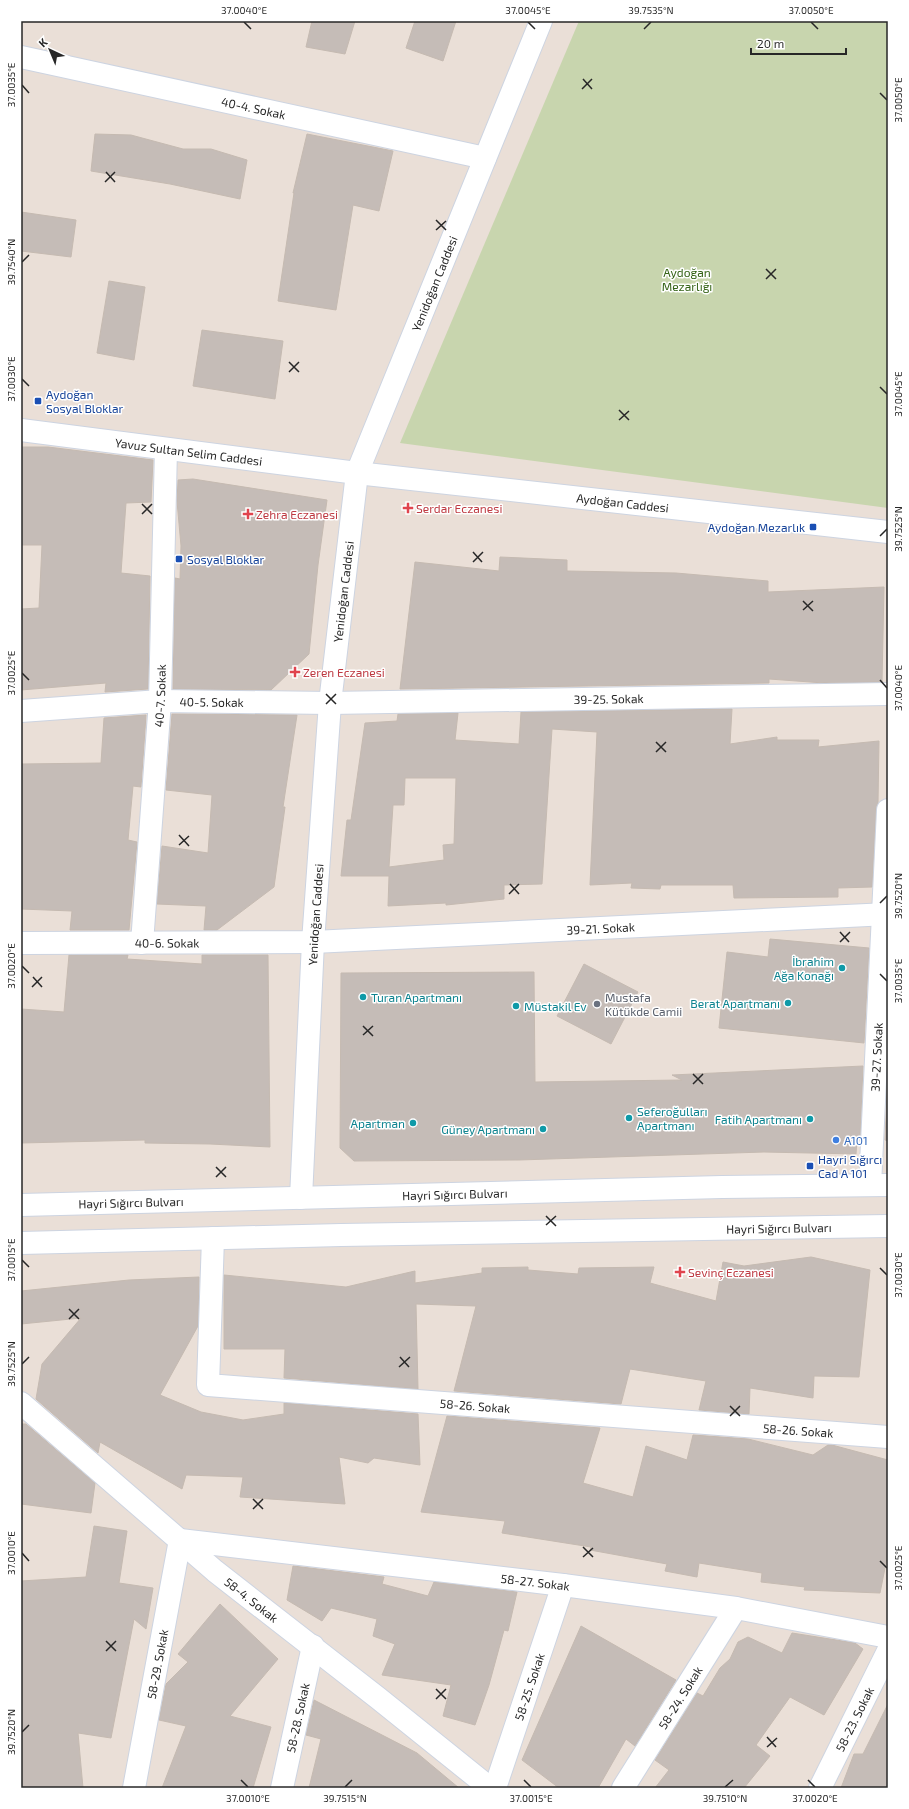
<svg xmlns="http://www.w3.org/2000/svg" width="909" height="1809" viewBox="0 0 909 1809" font-family="'Exo 2',sans-serif">
  <rect width="100%" height="100%" fill="#eadfd7"/>
  <!-- cemetery -->
  <path fill="#c8d5ae" d="M579 21H888V508L400 443Z"/>
  <!-- building -->
  <path fill="#c5bcb7" stroke="#c5bab1" fill-rule="evenodd" d="M312 21H355L345 54 306 47Z
    M415 21H456L443 61 406 48Z
    M95 134 131 135 183 149H211L247 160 240 199 170 184 91 171Z
    M307 134 393 151 379 211 353 205 336 310 278 301 294 193H293Z
    M21 212 76 220 71 257 21 251Z
    M109 281 145 287 134 360 97 353Z
    M202 330 283 341 275 399 193 386Z
    M21 447H48L153 460 151 502 126 503 121 573 150 576 148 689 105 692 106 683 21 690V609L39 608 42 545H21Z
    M193 479 327 500 318 565 309 654 271 690 173 689 175 578 180 579 181 546 177 501 178 480Z
    M500 557 567 560V571L676 573 768 581V592L884 587 882 682 824 683 769 679V683L400 689 415 562 499 571Z
    M732 709 730 744 777 737V740H819L818 747 879 741 878 803 876 809 872 887 838 888V897L734 898 733 885H661L660 889 631 888 632 883 590 885 597 732 552 729 542 884 504 885V899L446 905V903L388 906 389 876H341L347 820H351L365 723 397 721 398 714 458 713 455 740 519 744 521 712ZM405 778H456L454 844 443 845 444 860 389 867 393 805H404Z
    M172 714 297 715 283 807H285L274 887 217 930H204L206 906 157 904 162 846 208 853 212 795 166 790Z
    M146 715 141 787 133 786 128 840 137 842 129 930H70L72 911 21 909V764L101 763 104 718Z
    M770 939 869 948 864 1043 719 1028 727 952 768 957Z
    M69 955H128L127 959 202 964V955H268L270 1147 210 1144 145 1143V1140L21 1143V1009L64 1012Z
    M584 964 638 992 611 1044 557 1016Z
    M534 972 535 1082 682 1080 672 1075 863 1066 860 1140H857L856 1154 764 1152 519 1160 354 1161 340 1148 341 973Z
    M888 1071V1141L885 1140Z
    M811 1257 870 1270 859 1377 814 1376 813 1398 750 1388 749 1414 699 1410 706 1381 630 1369 621 1404 454 1391 476 1306 416 1304 418 1389 284 1378 285 1349H224V1275L346 1287 415 1271V1283L482 1273V1268L528 1267V1270L578 1274 579 1268 654 1267 650 1283 716 1301 723 1262 744 1266Z
    M199 1277 198 1326 160 1395 201 1412 243 1420 284 1414V1403L418 1414 420 1465 374 1458 368 1463 339 1457 345 1504 240 1497 243 1477 186 1475 182 1489 100 1442 98 1453 36 1399 42 1364 81 1318 21 1324V1291L129 1280Z
    M447 1416 600 1428 583 1483 633 1497 646 1446 687 1460 693 1435 748 1439 813 1455 828 1445H832L888 1460V1553L880 1593 804 1590 805 1587 761 1582 762 1573 699 1563 697 1577 665 1571 667 1564 590 1550 591 1547 502 1533 505 1521 421 1512Z
    M21 1424H26L95 1483 91 1513 21 1504Z
    M94 1526 127 1531 119 1583 153 1588 146 1629 134 1619 111 1738 78 1733 83 1788H21V1581L86 1577Z
    M293 1566 384 1577 382 1584 428 1596 434 1582 517 1592 508 1631 504 1630 489 1685 475 1725 443 1716 451 1685 382 1675 395 1644 373 1636 377 1619 331 1608 322 1621 287 1600Z
    M220 1604 278 1659 230 1716 271 1727 253 1788H162L186 1726 159 1720 166 1684 188 1662 178 1654Z
    M581 1626 676 1680 635 1746 626 1739 598 1788H559L522 1760Z
    M792 1633 855 1643 863 1649 824 1715 790 1697 756 1745 770 1756 744 1788H655L669 1770 655 1760 697 1693 703 1696 720 1668 730 1659 738 1642 748 1637 782 1653Z
    M314 1700 417 1753 459 1788H309L321 1739 306 1735Z
    M888 1704V1788H841L854 1754H863Z"/>
  <g fill="none" stroke-linecap="round" stroke-linejoin="round">
    <!-- street casing -->
    <g stroke="#cdd4e1" stroke-width="24">
      <g id="street">
        <path id="s1" d="M21 57 485 158"/>
        <path id="s2" d="M21 430 357 473 888 532"/>
        <path id="s3" d="M21 711 160 701 330 703 888 694"/>
        <path id="s4" d="M21 943 313 942 888 914"/>
        <path id="s5" d="M142 943 160 701 166 449"/>
        <path id="s6" d="M870 1185 888 810"/>
        <path id="s7" d="M301 1198 313 942 330 703 357 473 541 21"/>
        <path id="s8" d="M213 1238 208 1385 888 1437"/>
        <path id="s9" d="M21 1403 215 1571 378 1698 490 1788"/>
        <path id="s10" d="M134 1788 180 1540 563 1585 736 1608 888 1637"/>
        <path id="s11" d="M282 1788 313 1646"/>
        <path id="s12" d="M495 1788 563 1585"/>
        <path id="s13" d="M623 1788 736 1608"/>
        <path id="s14" d="M820 1788 888 1651"/>
      </g>
    </g>
    <!-- secondary casing -->
    <g stroke="#cdd4e1" stroke-width="24">
      <g id="secondary">
        <path id="s15" d="M21 1205 722 1187 888 1185"/>
        <path id="s16" d="M21 1243 341 1235 888 1226"/>
      </g>
    </g>
    <!-- street -->
    <use href="#street" stroke="#fff" stroke-width="22"/>
    <!-- secondary -->
    <use href="#secondary" stroke="#fff" stroke-width="22"/>
  </g>
  <!-- ticks -->
  <path fill="none" stroke="#272727" stroke-width="1.5" d="M244 22 251 29M528 22 535 29M811 22 818 29M644 29 651 22M583 79 592 89M22 85 29 93M582 89 592 79M880 93 887 100M106 172 115 182M105 182 115 172M436 220 446 230M436 230 446 221M22 262 29 255M766 269 776 279M766 279 776 269M289 362 299 372M289 372 299 362M22 379 29 386M880 387 887 394M619 410 629 420M619 420 629 411M142 504 152 514M142 514 152 504M880 536 887 529M473 552 482 562M473 562 483 552M803 601 813 611M803 610 813 601M22 673 29 680M880 680 887 688M326 694 336 704M326 704 336 694M656 742 666 752M656 752 666 742M179 835 189 846M179 845 189 836M510 884 519 894M509 894 519 884M880 903 887 896M840 932 849 942M840 942 850 932M22 966 29 973M880 974 887 981M33 977 42 987M32 987 42 977M363 1026 373 1036M363 1035 373 1026M693 1074 703 1084M693 1084 703 1074M216 1167 226 1177M216 1177 226 1167M546 1216 556 1226M546 1225 556 1216M22 1260 29 1267M880 1268 887 1275M69 1309 79 1319M69 1319 79 1309M400 1357 409 1367M22 1364 29 1357M399 1367 410 1357M730 1406 740 1416M730 1416 740 1406M253 1499 263 1509M253 1509 263 1499M583 1547 593 1557M22 1553 29 1561M583 1557 593 1548M880 1561 887 1568M106 1641 116 1651M106 1651 116 1641M436 1689 446 1699M436 1699 446 1689M22 1732 29 1725M767 1737 776 1747M767 1747 777 1738M241 1780 248 1787M524 1780 531 1787M808 1780 815 1787M345 1787 352 1780M725 1787 733 1780"/>
  <!-- markers -->
  <g fill="#1a4fb4" stroke="#fff" stroke-width="1.5">
    <rect x="34" y="397" width="8" height="8" rx="2"/>
    <rect x="809" y="523" width="8" height="8" rx="2"/>
    <rect x="175" y="555" width="8" height="8" rx="2"/>
    <rect x="806" y="1162" width="8" height="8" rx="2"/>
  </g>
  <g fill="#e0444e" stroke="#fff" stroke-width="1.5">
    <path d="M406 502h4v4h4v4h-4v4h-4v-4h-4v-4h4z"/>
    <path d="M246 508h4v4h4v4h-4v4h-4v-4h-4v-4h4z"/>
    <path d="M293 666h4v4h4v4h-4v4h-4v-4h-4v-4h4z"/>
    <path d="M678 1266h4v4h4v4h-4v4h-4v-4h-4v-4h4z"/>
  </g>
  <g fill="#0f9aa8" stroke="#fff" stroke-width="1.5">
    <circle cx="842" cy="968" r="4"/>
    <circle cx="363" cy="997" r="4"/>
    <circle cx="788" cy="1003" r="4"/>
    <circle cx="516" cy="1006" r="4"/>
    <circle cx="629" cy="1118" r="4"/>
    <circle cx="810" cy="1119" r="4"/>
    <circle cx="413" cy="1123" r="4"/>
    <circle cx="543" cy="1129" r="4"/>
  </g>
  <circle fill="#6b7280" stroke="#fff" stroke-width="1.5" cx="597" cy="1004" r="4"/>
  <circle fill="#3f7fe0" stroke="#fff" stroke-width="1.5" cx="836" cy="1140" r="4"/>
  <g text-anchor="middle" dominant-baseline="central" stroke-width="3" stroke-linejoin="round" paint-order="stroke">
    <!-- street labels -->
    <g font-size="12" fill="#272727" stroke="#fff">
      <text stroke="none"><textPath href="#s1" startOffset="238">40-4. Sokak</textPath></text>
      <text stroke="none"><textPath href="#s7" startOffset="932">Yenidoğan Caddesi</textPath></text>
      <text stroke="none"><textPath href="#s2" startOffset="169">Yavuz Sultan Selim Caddesi</textPath></text>
      <text stroke="none"><textPath href="#s2" startOffset="606">Aydoğan Caddesi</textPath></text>
      <text stroke="none"><textPath href="#s7" startOffset="608">Yenidoğan Caddesi</textPath></text>
      <text stroke="none"><textPath href="#s5" startOffset="248">40-7. Sokak</textPath></text>
      <text stroke="none"><textPath href="#s3" startOffset="588">39-25. Sokak</textPath></text>
      <text stroke="none"><textPath href="#s3" startOffset="191">40-5. Sokak</textPath></text>
      <text stroke="none"><textPath href="#s7" startOffset="284">Yenidoğan Caddesi</textPath></text>
      <text stroke="none"><textPath href="#s4" startOffset="580">39-21. Sokak</textPath></text>
      <text stroke="none"><textPath href="#s4" startOffset="146">40-6. Sokak</textPath></text>
      <text stroke="none"><textPath href="#s6" startOffset="128">39-27. Sokak</textPath></text>
      <text stroke="none"><textPath href="#s15" startOffset="434">Hayri Sığırcı Bulvarı</textPath></text>
      <text stroke="none"><textPath href="#s15" startOffset="110">Hayri Sığırcı Bulvarı</textPath></text>
      <text stroke="none"><textPath href="#s16" startOffset="758">Hayri Sığırcı Bulvarı</textPath></text>
      <text stroke="none"><textPath href="#s8" startOffset="415">58-26. Sokak</textPath></text>
      <text stroke="none"><textPath href="#s8" startOffset="739">58-26. Sokak</textPath></text>
      <text stroke="none"><textPath href="#s10" startOffset="610">58-27. Sokak</textPath></text>
      <text stroke="none"><textPath href="#s9" startOffset="303">58-4. Sokak</textPath></text>
      <text stroke="none"><textPath href="#s10" startOffset="126">58-29. Sokak</textPath></text>
      <text stroke="none"><textPath href="#s12" startOffset="107">58-25. Sokak</textPath></text>
      <text stroke="none"><textPath href="#s13" startOffset="107">58-24. Sokak</textPath></text>
      <text stroke="none"><textPath href="#s11" startOffset="72">58-28. Sokak</textPath></text>
      <text stroke="none"><textPath href="#s14" startOffset="77">58-23. Sokak</textPath></text>
    </g>
    <!-- park labels -->
    <g font-size="12" fill="#356317" stroke="#fff">
      <text x="687" y="272">Aydoğan<tspan x="687" dy="14">Mezarlığı</tspan></text>
    </g>
    <!-- transit labels -->
    <g font-size="12" fill="#164399" stroke="#fff" text-anchor="start">
      <text x="46" y="394">Aydoğan<tspan x="46" dy="14">Sosyal Bloklar</tspan></text>
      <text x="805" y="527" text-anchor="end">Aydoğan Mezarlık</text>
      <text x="187" y="559">Sosyal Bloklar</text>
      <text x="818" y="1159">Hayri Sığırcı<tspan x="818" dy="14">Cad A 101</tspan></text>
    </g>
    <!-- health labels -->
    <g font-size="12" fill="#be3a42" stroke="#fff" text-anchor="start">
      <text x="416" y="508">Serdar Eczanesi</text>
      <text x="256" y="514">Zehra Eczanesi</text>
      <text x="303" y="672">Zeren Eczanesi</text>
      <text x="688" y="1272">Sevinç Eczanesi</text>
    </g>
    <!-- culture labels -->
    <g font-size="12" fill="#0d838f" stroke="#fff" text-anchor="end">
      <text x="834" y="961">İbrahim<tspan x="834" dy="14">Ağa Konağı</tspan></text>
      <text x="371" y="997" text-anchor="start">Turan Apartmanı</text>
      <text x="780" y="1003">Berat Apartmanı</text>
      <text x="524" y="1006" text-anchor="start">Müstakil Ev</text>
      <text x="637" y="1111" text-anchor="start">Seferoğulları<tspan x="637" dy="14">Apartmanı</tspan></text>
      <text x="802" y="1119">Fatih Apartmanı</text>
      <text x="405" y="1123">Apartman</text>
      <text x="535" y="1129">Güney Apartmanı</text>
    </g>
    <!-- worship labels -->
    <g font-size="12" fill="#5b616d" stroke="#fff" text-anchor="start">
      <text x="605" y="997">Mustafa<tspan x="605" dy="14">Kütükde Camii</tspan></text>
    </g>
    <!-- shop labels -->
    <g font-size="12" fill="#366cbe" stroke="#fff" text-anchor="start">
      <text x="844" y="1140">A101</text>
    </g>
  </g>
  <!-- border -->
  <rect width="909" height="1809" fill="none" stroke="#ffffff" stroke-width="44"/>
  <!-- north arrow -->
  <g transform="translate(50 50) rotate(316)" stroke="#ffffff" stroke-width="3" paint-order="stroke">
  <path d="M0-3L7 15L0 10L-7 15Z" fill="#272727"/>
  <text y="-6" font-size="11" font-weight="bold" text-anchor="middle" fill="#272727">K</text>
  </g>
  <!-- scale -->
  <path d="M751 48v6h95v-6" fill="none" stroke="#272727" stroke-width="2"/>
  <text x="757" y="48" font-size="12" fill="#272727" stroke="#ffffff" stroke-width="3" paint-order="stroke">20 m</text>
  <rect x="22" y="22" width="865" height="1765" fill="none" stroke="#272727" stroke-width="1.5"/>
  <g font-size="10" text-anchor="middle" fill="#272727">
    <text x="244" y="14">37.0040°E</text>
    <text x="528" y="14">37.0045°E</text>
    <text x="651" y="14">39.7535°N</text>
    <text x="811" y="14">37.0050°E</text>
    <text transform="translate(11 85) rotate(-90)" y="4">37.0035°E</text>
    <text transform="translate(898 100) rotate(-90)" y="4">37.0050°E</text>
    <text transform="translate(11 262) rotate(-90)" y="4">39.7540°N</text>
    <text transform="translate(11 379) rotate(-90)" y="4">37.0030°E</text>
    <text transform="translate(898 394) rotate(-90)" y="4">37.0045°E</text>
    <text transform="translate(898 529) rotate(-90)" y="4">39.7525°N</text>
    <text transform="translate(11 673) rotate(-90)" y="4">37.0025°E</text>
    <text transform="translate(898 688) rotate(-90)" y="4">37.0040°E</text>
    <text transform="translate(898 896) rotate(-90)" y="4">39.7520°N</text>
    <text transform="translate(11 966) rotate(-90)" y="4">37.0020°E</text>
    <text transform="translate(898 981) rotate(-90)" y="4">37.0035°E</text>
    <text transform="translate(11 1260) rotate(-90)" y="4">37.0015°E</text>
    <text transform="translate(898 1275) rotate(-90)" y="4">37.0030°E</text>
    <text transform="translate(11 1364) rotate(-90)" y="4">39.7525°N</text>
    <text transform="translate(11 1553) rotate(-90)" y="4">37.0010°E</text>
    <text transform="translate(898 1568) rotate(-90)" y="4">37.0025°E</text>
    <text transform="translate(11 1732) rotate(-90)" y="4">39.7520°N</text>
    <text x="248" y="1802">37.0010°E</text>
    <text x="345" y="1802">39.7515°N</text>
    <text x="531" y="1802">37.0015°E</text>
    <text x="725" y="1802">39.7510°N</text>
    <text x="815" y="1802">37.0020°E</text>
  </g>
</svg>
